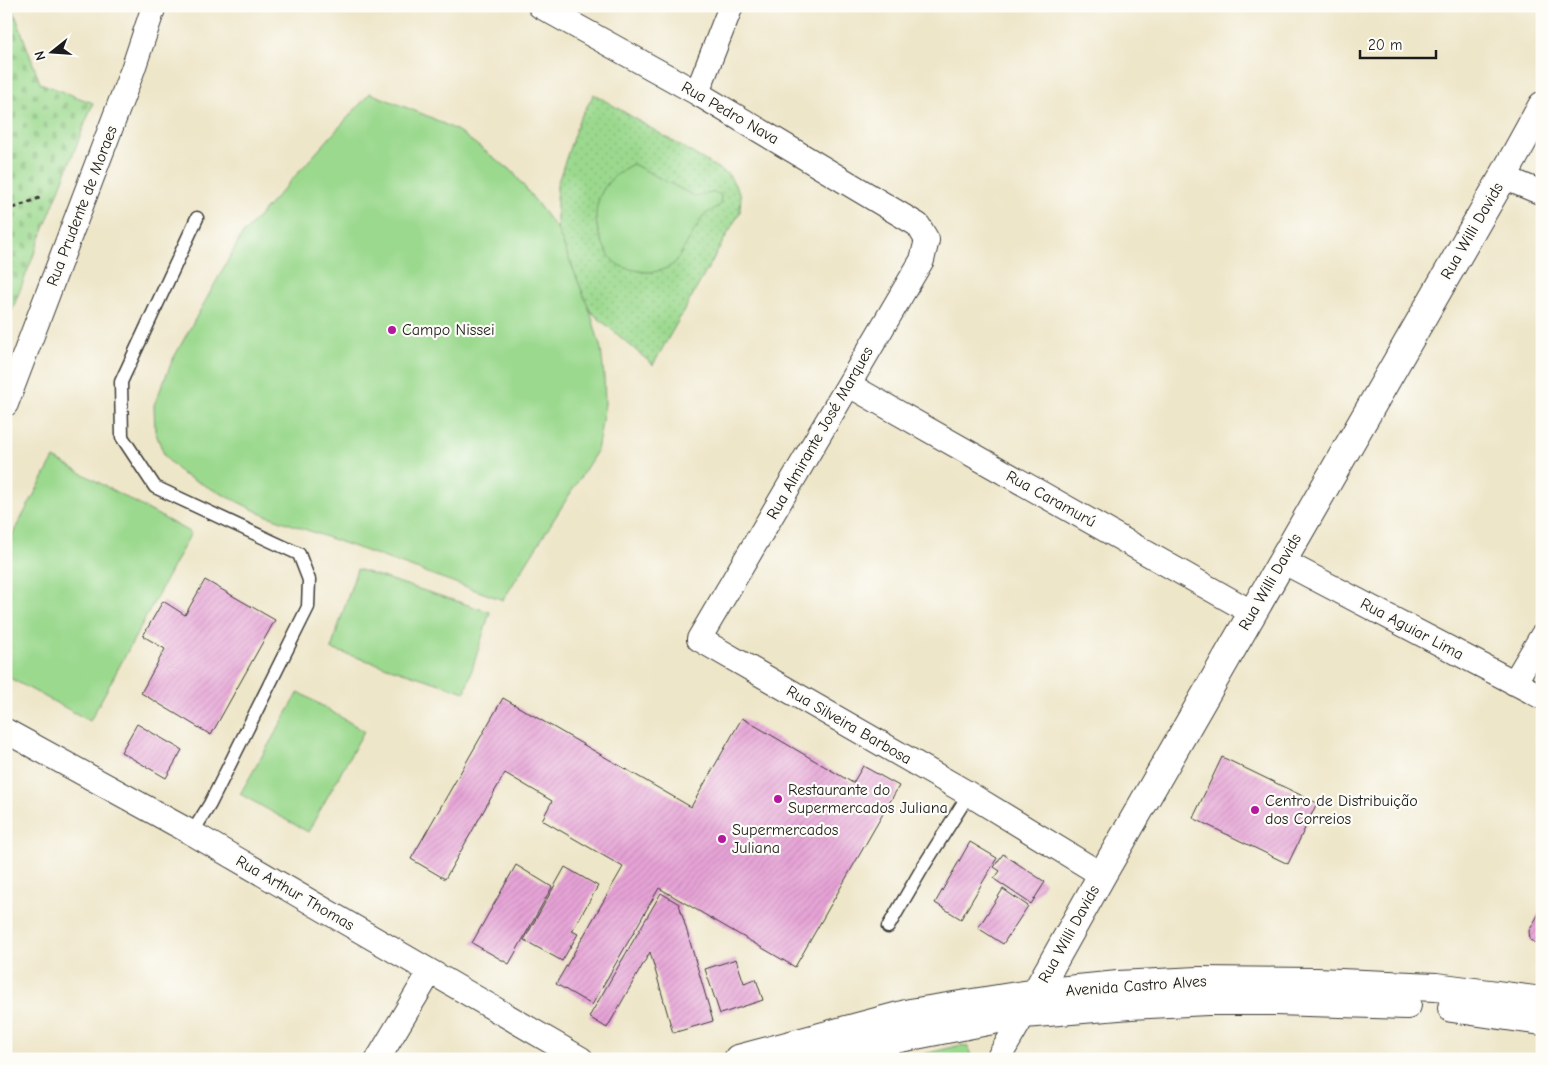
<svg xmlns="http://www.w3.org/2000/svg" width="1548" height="1065" viewBox="0 0 1548 1065" font-family="'Comic Neue',sans-serif">
  <defs>
    <pattern id="grass-dots" width="8" height="8" patternUnits="userSpaceOnUse" patternTransform="scale(1.25)"><rect width="8" height="8" fill="#9bd98e"/><path d="M2 2h.1M6 6h.1" fill="none" stroke="#85ba7a" stroke-width="1.8" stroke-linecap="round"/></pattern>
    <pattern id="cemetery-stones" width="16" height="16" patternUnits="userSpaceOnUse" patternTransform="scale(1.25)"><rect width="16" height="16" fill="#9bd98e"/><path d="M2 7V4a2 2 0 0 1 4 0v3zM10 15v-3a2 2 0 0 1 4 0v3z" fill="#85ba7a"/></pattern>
    <pattern id="park-tufts" width="24" height="20" patternUnits="userSpaceOnUse" patternTransform="scale(1.25)"><rect width="24" height="20" fill="#9bd98e"/><path d="M3 7l-1-3M5 7V3M7 7l1-3M15 17l-1-3M17 17v-4M19 17l1-3" fill="none" stroke="#85ba7a"/></pattern>
    <pattern id="building-hatch" width="6" height="6" patternUnits="userSpaceOnUse" patternTransform="scale(1.25)"><rect width="6" height="6" fill="#e6a3d6"/><path d="M-1 1l2-2M0 6l6-6M5 7l2-2" fill="none" stroke="#c58cb7"/></pattern>
  </defs>
  <rect width="100%" height="100%" fill="#fdfcf7"/>
  <filter id="ink" filterUnits="userSpaceOnUse"><feTurbulence type="fractalNoise" baseFrequency=".02" numOctaves="2"/><feDisplacementMap in="SourceGraphic" scale="10" xChannelSelector="R" yChannelSelector="G"/><feConvolveMatrix kernelMatrix="1 2 1 2 8 2 1 2 1" color-interpolation-filters="sRGB"/></filter>
  <filter id="wash" filterUnits="userSpaceOnUse"><feTurbulence type="fractalNoise" baseFrequency=".0096" numOctaves="4" result="noise"/><feDisplacementMap in="SourceGraphic" scale="20" xChannelSelector="R" yChannelSelector="G"/><feGaussianBlur stdDeviation="1.12" result="paint"/><feColorMatrix in="noise" values="0 0 0 0 0 0 0 0 0 0 0 0 0 0 0 0 0 1.4 0 .05"/><feComposite in="paint" operator="in"/></filter>
  <g filter="url(#wash)">
    <rect width="100%" height="100%" fill="#eee6c9"/>
    <!-- grass -->
    <path fill="url(#grass-dots)" stroke="#5c7a55" d="M594 94 729 175 741 195 740 212 653 365 590 311 557 229V185L579 120Z"/>
    <!-- cemetery -->
    <path fill="url(#cemetery-stones)" stroke="#5c7a55" d="M6 6H12L40 83 93 103 6 326Z"/>
    <!-- park -->
    <path fill="url(#park-tufts)" stroke="#5c7a55" d="M961 1045 968 1047 972 1059H904Z"/>
    <!-- pitch -->
    <path fill="#9bd98e" stroke="#5c7a55" d="M370 93 430 117 458 131 513 172 557 229 590 311 601 349 604 376 605 404 597 451 503 600 262 514 182 474 165 457 155 431 154 405 173 359 242 235Z
      M633 164 696 197C704 195 714 190 721 195L720 205 703 216 675 263C663 272 650 274 635 270 630 269 622 268 617 264 611 260 605 249 602 242 587 209 601 179 633 164Z
      M54 458 191 533 90 721 6 676V546Z
      M357 569 490 612 465 692 331 649Z
      M299 692 364 731 308 832 240 794Z"/>
    <g id="blocks">
      <!-- building -->
      <path fill="url(#building-hatch)" d="M205 580 275 620 211 735 141 693 165 649 143 636 163 601 185 615Z
        M503 698 691 807 742 718 853 783 863 766 899 786 795 967 659 888 592 1005 556 984 623 867 542 820 552 801 505 773 445 879 411 859Z
        M137 724 182 750 166 778 121 752Z
        M1222 757 1317 803 1288 864 1193 818Z
        M970 842 997 858 961 919 935 903Z
        M1003 854 1045 882 1031 904 994 879 1000 871 994 867Z
        M516 865 552 887 509 964 472 943Z
        M565 867 598 886 572 931 578 934 562 961 524 940Z
        M1003 889 1028 906 1003 944 978 928Z
        M661 893 679 904 713 1021 673 1033 650 952 607 1028 589 1017Z
        M1542 908V946L1530 940 1529 931Z
        M736 959 744 983 756 979 763 1000 720 1014 705 969Z"/>
    </g>
  </g>
  <g filter="url(#ink)">
    <use href="#blocks" fill-opacity="0" stroke="#3c3a36" stroke-width="1"/>
    <g fill="none" stroke-linecap="round" stroke-linejoin="round">
      <!-- service casing -->
      <g stroke="#3c3a36" stroke-width="15">
        <path id="service" d="M192 833 210 804 308 607 309 580 299 554 155 487 122 437 121 382 197 218
          M888 927 923 867 969 794"/>
      </g>
      <!-- minor casing -->
      <g stroke="#3c3a36" stroke-width="26">
        <path id="minor" d="M540 6 697 93 918 225 927 240 922 260 699 639 969 794 1102 875
          M697 93 731 6
          M1503 177 1542 193
          M849 385 1253 613
          M6 404 133 69 154 6
          M1282 561 1542 697
          M1514 683 1542 636
          M6 731 192 833 581 1059
          M378 1059 430 972
          M998 1059 1024 1014"/>
      </g>
      <!-- secondary casing -->
      <g stroke="#3c3a36" stroke-width="30">
        <path id="secondary" d="M1452 1008 1542 1021
          M1024 1014 1102 875 1503 177 1542 106
          M738 1059 910 1013 1037 993 1118 985 1198 981 1316 982 1436 987 1542 1001
          M817 1059 900 1038 1024 1014 1130 1005 1207 1001H1275L1407 1005"/>
      </g>
      <!-- path -->
      <path stroke="#3c3a36" stroke-width="3" stroke-dasharray="4 4" stroke-linecap="butt" d="M6 211 42 197"/>
      <!-- service -->
      <use href="#service" stroke="#fff" stroke-width="12"/>
      <!-- minor -->
      <use href="#minor" stroke="#fff" stroke-width="24"/>
      <!-- secondary -->
      <use href="#secondary" stroke="#fff" stroke-width="28"/>
    </g>
  </g>
  <!-- markers -->
  <g fill="#b5179e" stroke="#fdfcf7" stroke-width="2">
    <circle cx="392" cy="330" r="5"/>
    <circle cx="778" cy="799" r="5"/>
    <circle cx="1255" cy="810" r="5"/>
    <circle cx="722" cy="839" r="5"/>
  </g>
  <g text-anchor="middle" dominant-baseline="central" stroke-width="4.5" stroke-linejoin="round" paint-order="stroke">
    <!-- street labels -->
    <g font-size="16" fill="#1c1c1c" stroke="#fdfcf7">
      <text transform="translate(730 113) rotate(30)">Rua Pedro Nava</text>
      <text transform="translate(82 206) rotate(-69)">Rua Prudente de Moraes</text>
      <text transform="translate(1472 231) rotate(-60)">Rua Willi Davids</text>
      <text transform="translate(820 433) rotate(-60)">Rua Almirante José Marques</text>
      <text transform="translate(1051 499) rotate(29)">Rua Caramurú</text>
      <text transform="translate(1270 582) rotate(-60)">Rua Willi Davids</text>
      <text transform="translate(1412 629) rotate(28)">Rua Aguiar Lima</text>
      <text transform="translate(849 725) rotate(30)">Rua Silveira Barbosa</text>
      <text transform="translate(295 893) rotate(30)">Rua Arthur Thomas</text>
      <text transform="translate(1069 934) rotate(-61)">Rua Willi Davids</text>
      <text transform="translate(1136 986) rotate(-4)">Avenida Castro Alves</text>
    </g>
    <!-- poi labels -->
    <g font-size="16" fill="#1c1c1c" stroke="#fdfcf7" text-anchor="start">
      <text x="402" y="330">Campo Nissei</text>
      <text x="788" y="790">Restaurante do<tspan x="788" dy="18">Supermercados Juliana</tspan></text>
      <text x="1265" y="801">Centro de Distribuição<tspan x="1265" dy="18">dos Correios</tspan></text>
      <text x="732" y="830">Supermercados<tspan x="732" dy="18">Juliana</tspan></text>
    </g>
  </g>
  <!-- margin -->
  <rect width="1548" height="1065" fill="none" stroke="#fdfcf7" stroke-width="25"/>
  <!-- north arrow -->
  <g transform="translate(52 52) rotate(253)" stroke="#fdfcf7" stroke-width="4" paint-order="stroke">
  <path d="M0-4L9 19L0 12L-9 19Z" fill="#1c1c1c"/>
  <text y="-8" font-size="14" font-weight="bold" text-anchor="middle" fill="#1c1c1c">N</text>
  </g>
  <!-- scale -->
  <path d="M1360 50v8h76v-8" fill="none" stroke="#1c1c1c" stroke-width="2.5"/>
  <text x="1368" y="50" font-size="15" fill="#1c1c1c" stroke="#fdfcf7" stroke-width="4" paint-order="stroke">20 m</text>
</svg>
